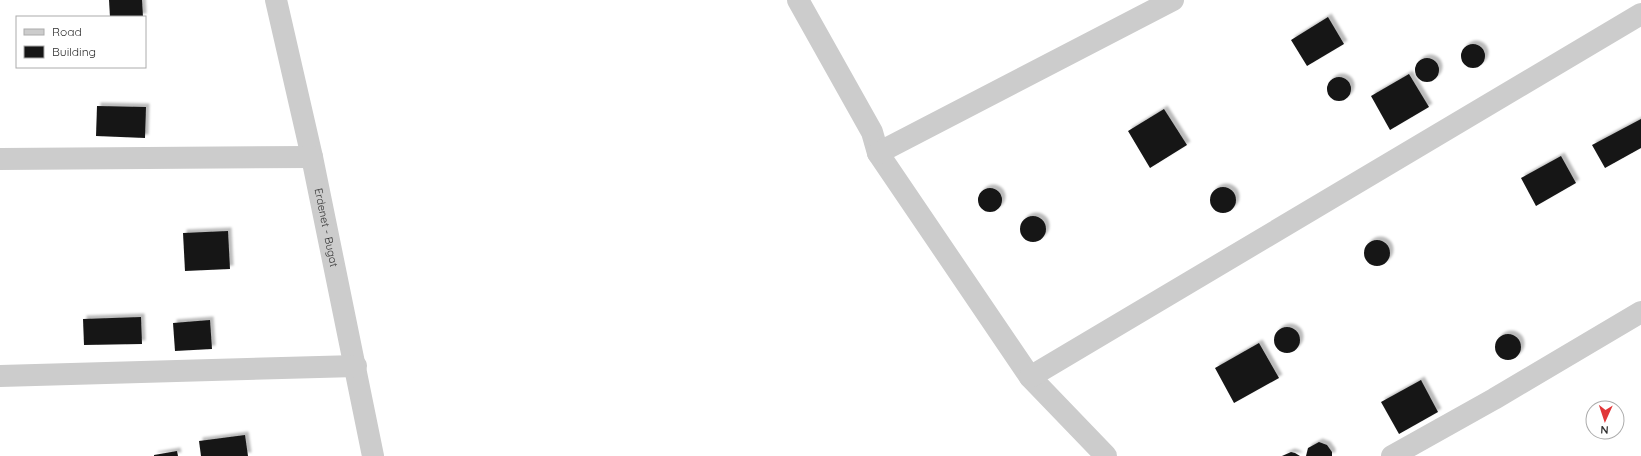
<svg xmlns="http://www.w3.org/2000/svg" width="1641" height="456" viewBox="0 0 1641 456" font-family="Quicksand,sans-serif">
  <defs>
    <filter id="shadow"><feDropShadow dx="3.5" dy="-3.5" stdDeviation="1" flood-color="#0004"/></filter>
  </defs>
  <rect width="100%" height="100%" fill="#fff"/>
  <!-- building -->
  <path fill="#161616" filter="url(#shadow)" d="M109 0H142L143 17H110Z
    M1328 17 1344 44 1307 66 1291 40Z
    M1461 56a12 12 0 1 1 24 0a12 12 0 1 1-24 0Z
    M1415 70a12 12 0 1 1 24 0a12 12 0 1 1-24 0Z
    M1409 74 1429 107 1390 130 1371 96Z
    M1327 89a12 12 0 1 1 24 0a12 12 0 1 1-24 0Z
    M97 106 146 107 145 138 96 136Z
    M1164 109 1187 145 1150 168 1128 131Z
    M1641 119V148L1605 168 1592 145Z
    M1561 156 1576 183 1536 206 1521 178Z
    M1210 200a13 13 0 1 1 26 0a13 13 0 1 1-26 0Z
    M978 200a12 12 0 1 1 24 0a12 12 0 1 1-24 0Z
    M1020 229a13 13 0 1 1 26 0a13 13 0 1 1-26 0Z
    M228 231 230 269 185 271 183 233Z
    M1364 253a13 13 0 1 1 26 0a13 13 0 1 1-26 0Z
    M141 317 142 344 84 345 83 319Z
    M210 320 212 349 175 351 173 323Z
    M1274 340a13 13 0 1 1 26 0a13 13 0 1 1-26 0Z
    M1495 347a13 13 0 1 1 26 0a13 13 0 1 1-26 0Z
    M1259 343 1279 378 1234 403 1215 368Z
    M1421 380 1438 412 1399 434 1381 402Z
    M245 435 248 456H201L199 441Z
    M1319 442 1327 445 1332 452V456H1306L1308 448Z
    M177 451 178 456H154V455Z
    M1291 452 1295 453 1300 456H1282Z"/>
  <g fill="none" stroke-linecap="round" stroke-linejoin="round">
    <!-- minor -->
    <g stroke="#ccc" stroke-width="22">
      <path id="s1" d="M276 0 312 157 373 456"/>
      <path d="M798 0 872 132 878 153 1030 377 1106 456"/>
      <path d="M878 153 1173 0"/>
      <path d="M0 159 312 157"/>
      <path d="M0 376 356 366"/>
      <path d="M1030 377 1641 14"/>
      <path d="M1392 456 1494 399 1641 312"/>
    </g>
  </g>
  <g text-anchor="middle" dominant-baseline="central" stroke-width="4" stroke-linejoin="round" paint-order="stroke">
    <!-- street labels -->
    <g font-size="11" fill="#2f2f2f" stroke="#fff">
      <text stroke="none"><textPath href="#s1" startOffset="233">Erdenet - Bugat</textPath></text>
    </g>
  </g>
  <!-- legend -->
  <rect x="16" y="16" width="130" height="52" fill="#ffffff" stroke="#acacac"/>
  <rect x="24" y="29" width="20" height="6" fill="#cccccc" stroke="#acacac"/>
  <text x="52" y="36" font-size="12" fill="#2f2f2f">Road</text>
  <rect x="24" y="46" width="20" height="12" fill="#161616" stroke="#acacac"/>
  <text x="52" y="56" font-size="12" fill="#2f2f2f">Building</text>
  <!-- north arrow -->
  <g transform="translate(1605 420) rotate(183)"><circle r="19" fill="#ffffff" stroke="#acacac"/>
  <path d="M0-3L7 15L0 10L-7 15Z" fill="#e13638"/>
  <text y="-6" font-size="11" font-weight="bold" text-anchor="middle" fill="#2f2f2f">N</text>
  </g>
</svg>
